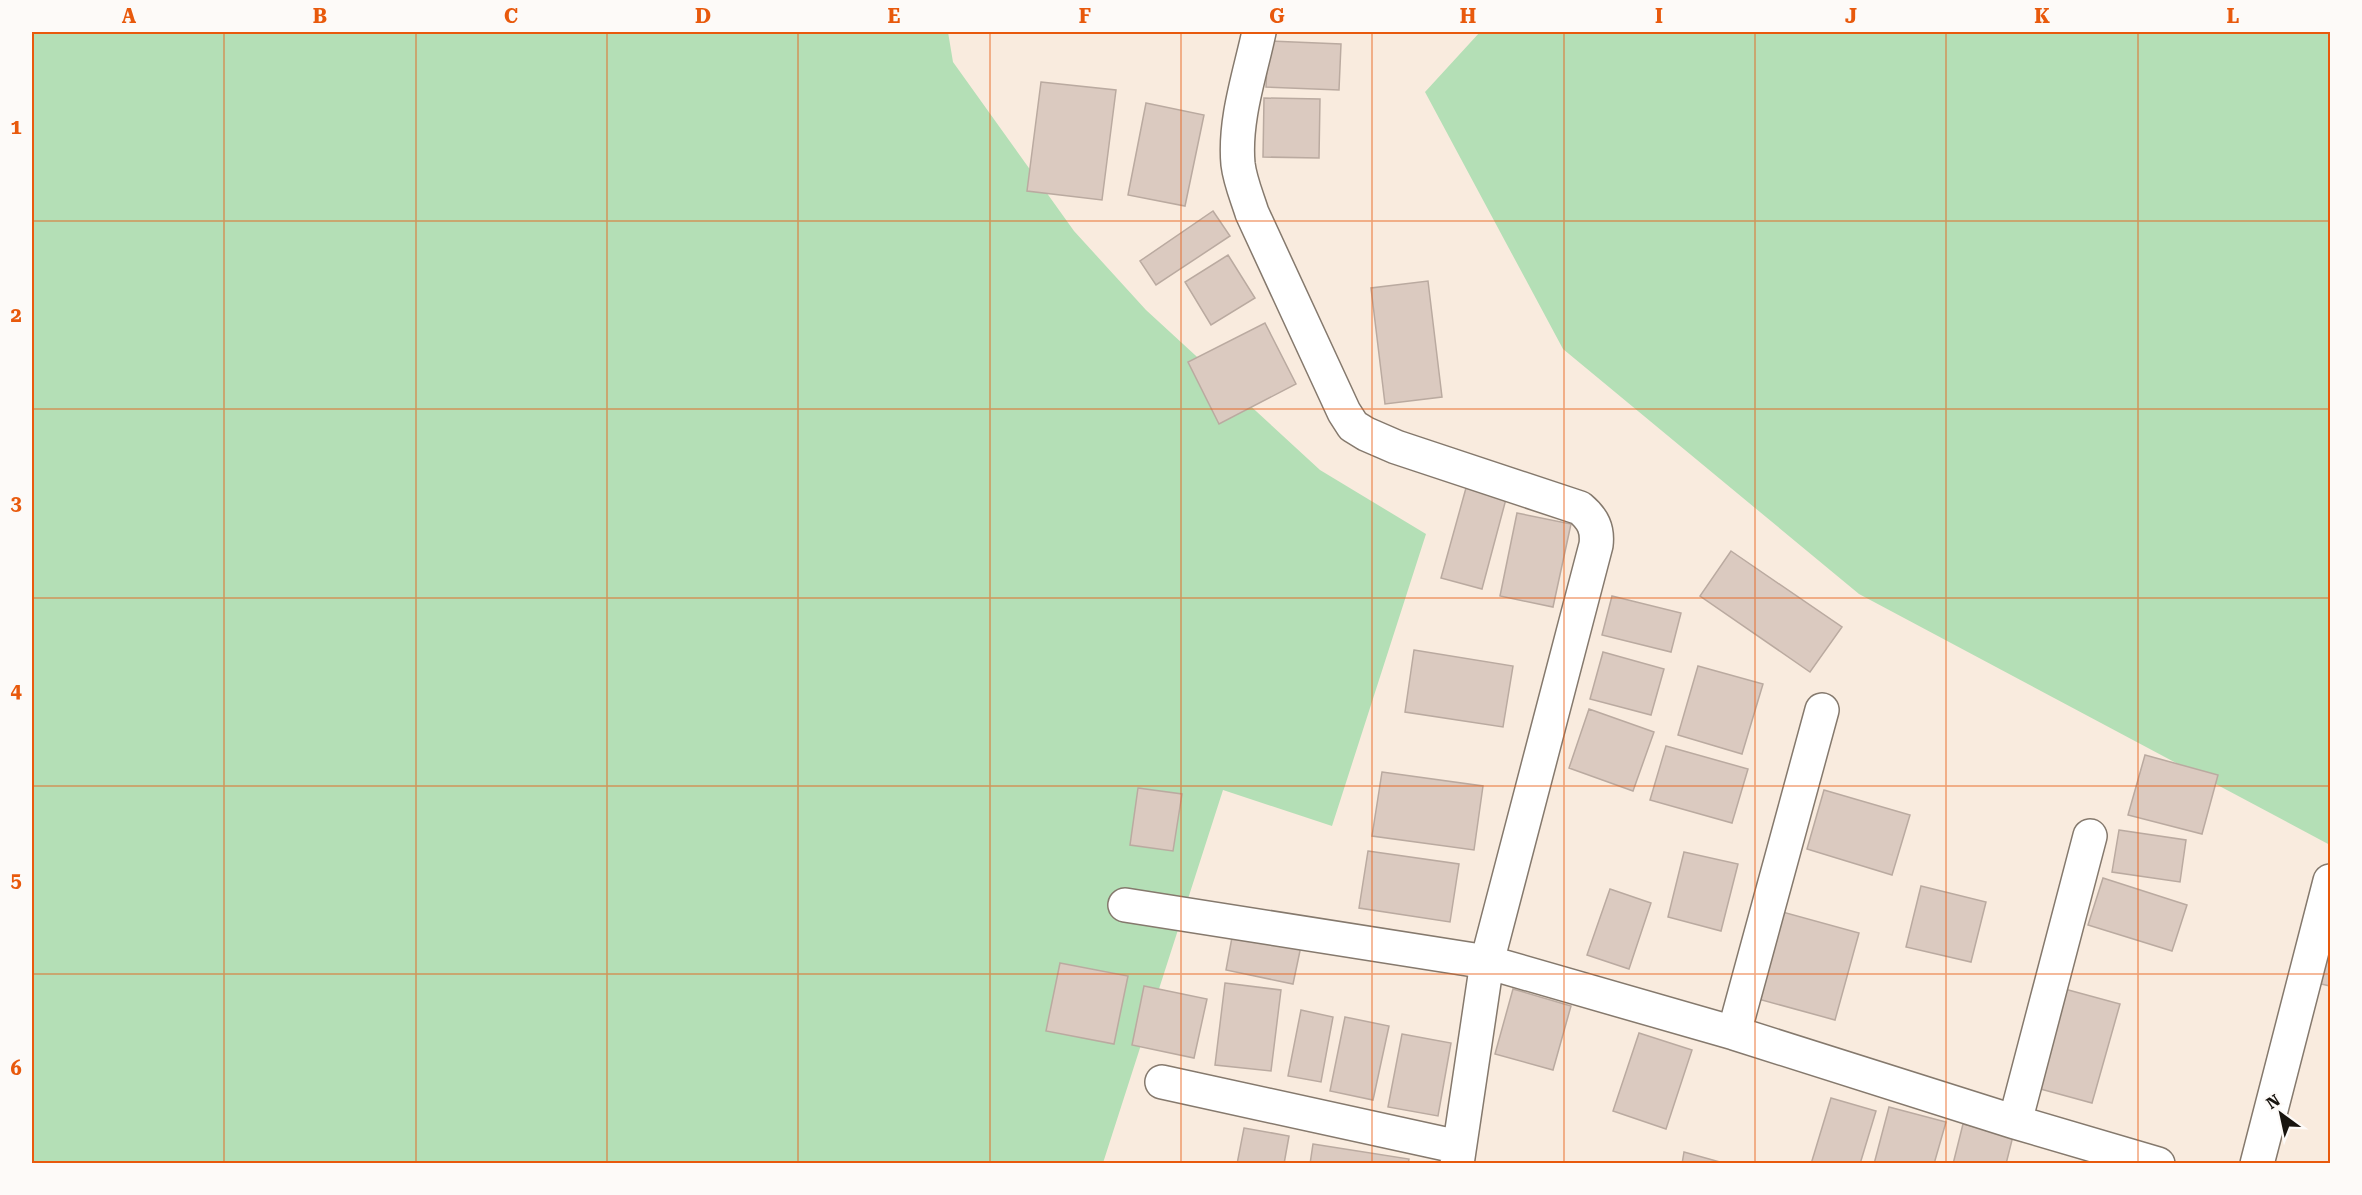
<svg xmlns="http://www.w3.org/2000/svg" width="2362" height="1195" viewBox="0 0 2362 1195" font-family="'Roboto Serif',serif">
  <rect width="100%" height="100%" fill="#f9ebde"/>
  <!-- green -->
  <path fill="#b4dfb6" d="M32 32H948L953 62 1074 231 1146 310 1320 470 1426 534 1332 826 1223 790 1103 1163H32Z
    M1480 32H2330V845L1859 594 1563 349 1425 92Z"/>
  <!-- building -->
  <path fill="#dbcac0" stroke="#baaaa0" stroke-width="1.5" d="M1268 41 1341 44 1339 90 1266 87Z
    M1041 82 1116 90 1102 200 1027 191Z
    M1264 98 1320 99 1319 158 1263 157Z
    M1146 103 1204 115 1185 206 1128 195Z
    M1213 211 1230 236 1156 285 1140 261Z
    M1228 255 1255 298 1211 325 1185 282Z
    M1428 281 1442 397 1385 404 1371 288Z
    M1265 323 1296 384 1219 424 1188 362Z
    M1466 488 1506 499 1482 589 1441 578Z
    M1517 513 1571 524 1553 607 1500 596Z
    M1731 551 1842 627 1810 672 1700 596Z
    M1612 596 1681 613 1671 652 1602 635Z
    M1414 650 1513 666 1503 727 1405 712Z
    M1603 652 1664 669 1651 715 1590 699Z
    M1698 666 1763 684 1742 754 1678 735Z
    M1589 709 1654 732 1633 791 1569 768Z
    M1666 746 1748 769 1732 823 1650 800Z
    M2145 755 2218 775 2202 834 2128 815Z
    M1382 772 1483 786 1474 850 1372 836Z
    M1138 788 1182 794 1173 851 1130 845Z
    M1824 790 1910 815 1892 875 1807 849Z
    M2119 830 2186 840 2180 882 2112 872Z
    M1368 851 1459 864 1450 922 1359 908Z
    M1684 852 1738 864 1721 931 1668 917Z
    M2103 878 2187 905 2172 951 2088 925Z
    M1921 886 1986 902 1971 962 1906 947Z
    M1610 889 1651 903 1629 969 1587 955Z
    M1775 910 1859 933 1835 1020 1751 997Z
    M1233 932 1301 946 1293 984 1226 970Z
    M2330 938V986L2321 984Z
    M1060 963 1128 976 1114 1044 1046 1031Z
    M1225 983 1281 990 1271 1071 1215 1065Z
    M1144 986 1207 999 1194 1058 1132 1045Z
    M2061 988 2120 1004 2092 1103 2033 1087Z
    M1513 989 1571 1006 1553 1070 1495 1054Z
    M1301 1010 1333 1017 1321 1082 1288 1076Z
    M1345 1017 1389 1026 1373 1100 1330 1091Z
    M1639 1033 1692 1050 1666 1129 1613 1111Z
    M1402 1034 1451 1043 1438 1116 1388 1107Z
    M1831 1098 1876 1111 1860 1164H1811Z
    M1889 1107 1946 1122 1934 1164H1874Z
    M1963 1124 2013 1136 2006 1164H1953Z
    M1244 1128 1289 1136 1284 1164H1237Z
    M1313 1144 1409 1159 1408 1164H1310Z
    M1684 1152 1727 1164H1682Z"/>
  <g fill="none" stroke-linecap="round" stroke-linejoin="round">
    <!-- street casing -->
    <g stroke="#85796d" stroke-width="36">
      <path id="street" d="M1259 32C1250 74 1234 120 1238 164 1240 181 1247 197 1252 213L1344 412 1353 426 1366 434 1396 447 1580 508C1593 519 1598 529 1596 545L1487 962 1457 1164
        M1125 905 1487 962 1734 1033 2015 1122 2158 1164
        M1734 1033 1822 710
        M1162 1082 1459 1147
        M2015 1122 2090 836
        M2257 1164 2330 881"/>
    </g>
    <!-- street -->
    <use href="#street" stroke="#fff" stroke-width="33"/>
  </g>
  <!-- grid -->
  <path fill="none" stroke="#e8590c" stroke-width="1.5" stroke-opacity="0.55" d="M224 32V1164M416 32V1164M607 32V1164M798 32V1164M990 32V1164M1181 32V1164M1372 32V1164M1564 32V1164M1755 32V1164M1946 32V1164M2138 32V1164M32 221H2330M32 409H2330M32 598H2330M32 786H2330M32 974H2330"/>
  <!-- border -->
  <rect width="2362" height="1195" fill="none" stroke="#fdfaf8" stroke-width="66"/>
  <!-- north arrow -->
  <g transform="translate(2281 1114) rotate(327)" stroke="#fdfaf8" stroke-width="4.5" paint-order="stroke">
  <path d="M0-4.5L10 22L0 15L-10 22Z" fill="#18140f"/>
  <text y="-9" font-size="16" font-weight="bold" text-anchor="middle" fill="#18140f">N</text>
  </g>
  <rect x="33" y="33" width="2296" height="1129" fill="none" stroke="#e8590c" stroke-width="2"/>
  <g font-size="20" text-anchor="middle" font-weight="bold" fill="#e8590c">
    <text x="129" y="23">A</text>
    <text x="320" y="23">B</text>
    <text x="511" y="23">C</text>
    <text x="703" y="23">D</text>
    <text x="894" y="23">E</text>
    <text x="1085" y="23">F</text>
    <text x="1277" y="23">G</text>
    <text x="1468" y="23">H</text>
    <text x="1659" y="23">I</text>
    <text x="1851" y="23">J</text>
    <text x="2042" y="23">K</text>
    <text x="2233" y="23">L</text>
    <text x="16" y="134">1</text>
    <text x="16" y="322">2</text>
    <text x="16" y="510">3</text>
    <text x="16" y="698">4</text>
    <text x="16" y="887">5</text>
    <text x="16" y="1075">6</text>
  </g>
</svg>
